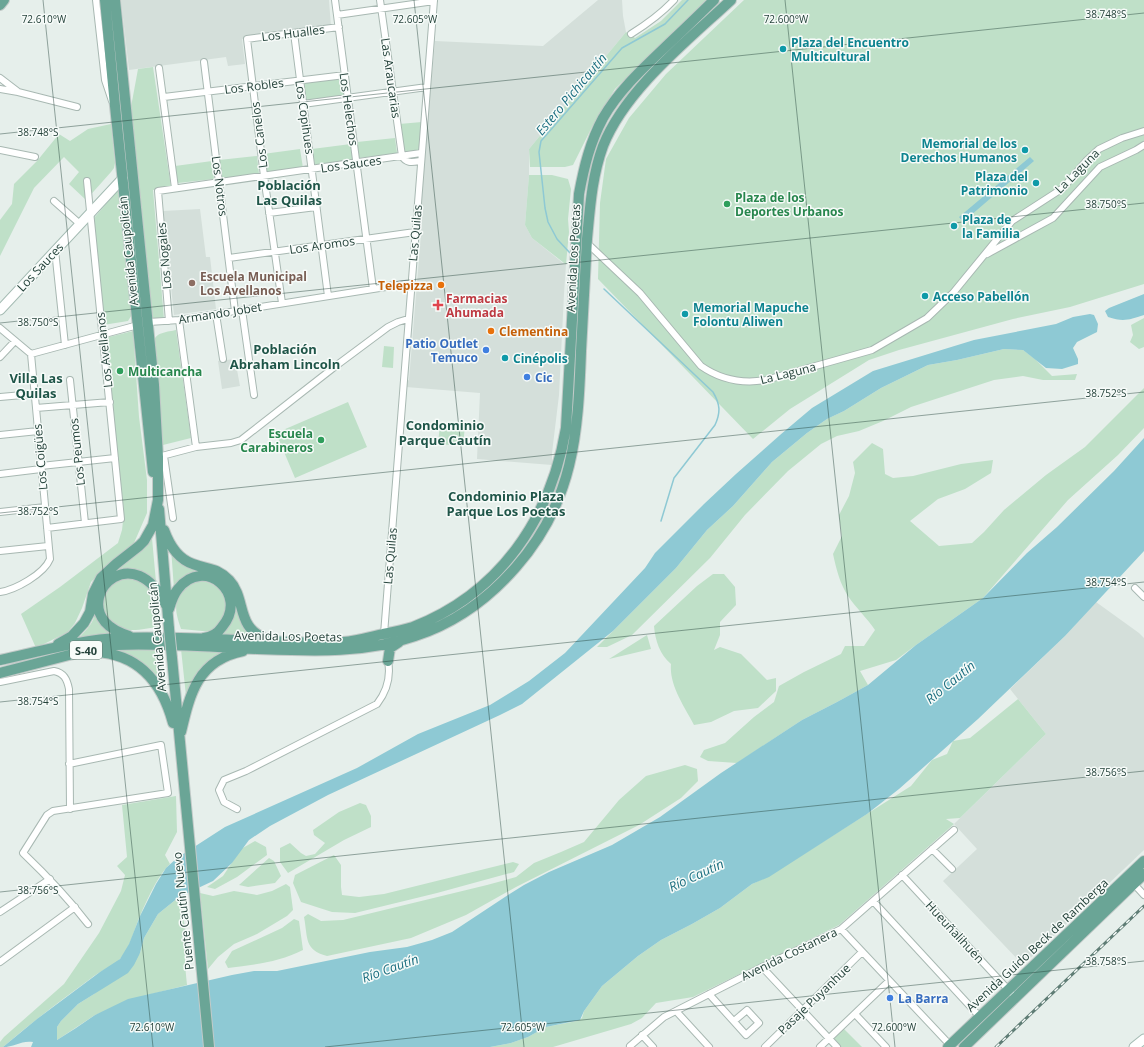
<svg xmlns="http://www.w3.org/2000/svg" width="1144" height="1047" viewBox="0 0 1144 1047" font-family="'Open Sans',sans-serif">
  <rect width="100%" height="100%" fill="#e6efeb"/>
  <!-- built -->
  <path fill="#d4dfda" d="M121 0H329L331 27 242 39 245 64 228 66 226 57 129 70Z
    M598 0H622L623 16 626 32 529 149V175L525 225 532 238 563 263 566 264 564 294 559 395 552 453V465L477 459 480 393 406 387 407 381 409 380 421 234 422 180 435 41 543 46Z
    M200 209 206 257H210L216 309 174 315 163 211Z
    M235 359 240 386 222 389 218 361Z
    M1096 602 1139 633 1144 638V850L1023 965 943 881 977 849 954 824 1046 734 1010 689 1065 636Z"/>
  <!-- green -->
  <path fill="#bfe0c8" d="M682 0H706L615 89 592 127 573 165 565 167H530L529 149 626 32 635 38 661 21Z
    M744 0H1144V284L1070 307 1013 319 899 350 869 360 790 409 753 439 598 279 600 203 606 159 629 118 666 74Z
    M153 67 171 187 153 190 164 319 152 320 131 107 138 69Z
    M344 78 346 97 305 102 302 83Z
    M422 122 420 151 403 154 399 124Z
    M111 124 115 163 114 168 111 172 86 200 69 184 79 172 64 157 34 188 0 256V220L12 204 14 184 37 161 59 134 70 141 88 129Z
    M395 138 397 153 359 158 357 142Z
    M351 144 353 160 315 165 312 149Z
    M300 149 303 168 265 174 263 154Z
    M257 156 259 174 222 179 219 160Z
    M212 161 214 179 178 183 175 166Z
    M529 175H552L568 179 571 189 568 219 569 232 566 264 564 263 532 238 525 225Z
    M119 189 133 313 128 321 103 325 94 218Z
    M1144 318V347L1139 349 1130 342 1133 335 1131 325Z
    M176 330 191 438 159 446 154 341C156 332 168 332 176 330Z
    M133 331 139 417 147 480V513L134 543 111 562 91 582 82 608 75 623 68 632 36 648 21 614 60 587 118 543 122 530 124 512 105 338Z
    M384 346 394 347 393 368 382 367Z
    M1004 349 1023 350 1035 359 1052 376 1077 374 1075 380H1043L1023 376 994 380 911 407 883 421 859 431 837 436 821 444 788 471 745 515 710 558 632 635 607 647H597L676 568 707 530 733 506 772 462 807 433 827 419 844 411 881 388 928 365 957 360Z
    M1144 388V428L1118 455 1068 500 983 598 916 645 896 660 860 671 868 685 837 702 802 720 737 763 708 761 700 757 704 750 725 743 754 717 774 702 779 686 804 672 841 654 845 646H864L875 630C867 618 856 608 848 596 840 584 836 568 833 554L842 536 839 515 849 496 855 473 853 462 872 443 883 449 885 474 893 478 913 476 961 464 993 460 991 473 965 489 938 499 910 521 939 546 972 543 984 532 1004 510 1046 475 1085 447Z
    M348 402 367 447 295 478 276 433Z
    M440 424 465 425 463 446 438 444Z
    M152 538 156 582 142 572 114 574 98 605 117 633 79 638C84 632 92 625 94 617 97 608 96 597 99 587Z
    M171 548 219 575 256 637 220 635C246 608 234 602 216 576L174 589Z
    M713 574H724L735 587 736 605 720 622V635L714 650 720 647 741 654 767 680 776 678V691L758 708 734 711 711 722 694 725C684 706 669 685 671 664 660 655 655 640 654 626L697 586Z
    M129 578C156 581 154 604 158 627 148 628 134 632 124 629 109 625 96 604 107 589 113 582 120 580 129 578Z
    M199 580C218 583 233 598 225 618 223 623 217 628 213 632L181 629C175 611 174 606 181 588Z
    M647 635 651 649 609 659Z
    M130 649H160L164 689 110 651Z
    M181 649 232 651 186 696Z
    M1018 699 1046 734 960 818 946 819 954 824 839 925 693 997 656 1003 642 1018 631 1024 553 1047H490L511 1043 528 1037 546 1027 577 1021 582 1018 584 1011 602 986 638 956 661 940 692 924 720 908 752 884 769 876 911 786 932 760 947 754 953 741 970 738Z
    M685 765 697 769 698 781 681 798 639 825 516 887 466 915 411 938 327 956C304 950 308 938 304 917L308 914 321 921 343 920 487 885 516 877 534 863 561 852 584 842 619 800 646 776Z
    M176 796 177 832 165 855 170 864C158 875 147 900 140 916 134 929 130 950 119 960 112 967 102 970 94 976 63 999 32 1022 3 1047H0V1042L4 1037 64 984 99 933 121 891 125 875 117 866 127 857 122 805Z
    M360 803 366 805 371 816V827L344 840 288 873 280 862V848L290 843 301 853 306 856 315 854 325 843 314 835 313 830 339 812Z
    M255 841 266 847 267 855 237 877 215 889 207 887 223 876 241 849Z
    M334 855 341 865V887L342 895 359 897 384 894 513 862 519 864 514 872 437 893 355 913 332 912 301 902 293 883 295 875Z
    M269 858 274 861 281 876 275 883 248 887 239 885Z
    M286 884 290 887 293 910 287 916 257 934 234 944 218 957 208 969 200 893 213 896 234 891 257 895 272 891Z
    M179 897 186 932 185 965 187 985 148 995 95 1015 57 1040V1027L61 1021 78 1004 94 994 140 953 144 938 158 914Z
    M294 919 299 921 303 950C279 962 254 965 228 968L225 962 232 951 282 928Z
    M843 1028 862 1047H841L833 1038Z"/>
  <!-- water -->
  <path fill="#8ec9d4" d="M1030 157 1034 161 963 222 959 217Z
    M1144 294V315C1129 320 1123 322 1108 317L1105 311 1109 308Z
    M1090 314 1094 315 1098 324 1097 332 1077 342 1073 348 1078 359V364L1062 369 1046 368 1023 350 1004 349 957 360 928 365 881 388 844 411 827 419 807 433 772 462 733 506 707 530 676 568 613 631 522 704 500 715 328 795 270 826 249 840 232 863 213 881 179 897 158 914 144 938 140 953 134 965 128 973 78 1004 61 1021 57 1027V1040L76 1028 95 1015 128 999 232 975 254 971H277L370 952 407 947 432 940 452 932 508 895 524 885 549 872 612 845 660 817 721 773 802 720 837 702 868 685 916 645 983 598 1027 553 1057 527 1114 471 1144 438V551L1065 636 978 719 899 789 867 814 769 877 752 884 720 908 692 924 661 940 638 956 602 986 584 1011 580 1020 546 1027 528 1037 511 1043 490 1047H31L33 1042C22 1040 14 1047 3 1047L37 1019 100 972 120 959 129 944 140 916 156 884 166 868 177 858 225 827 357 768 418 734 490 705 529 681 565 653 645 568 655 553 704 504 736 474 780 435 812 408 873 371 974 340 1056 324 1073 317Z"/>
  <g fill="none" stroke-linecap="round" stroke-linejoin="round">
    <!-- stream -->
    <path stroke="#8ec9d4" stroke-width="1.5" d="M570 253 557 239 548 222 545 208 539 152 541 141 622 48 665 24 688 0
      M604 289 713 392C720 404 721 412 715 425L674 478 661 521"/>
    <!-- street casing -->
    <g stroke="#a8b8b2" stroke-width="8">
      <path id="street" d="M96 0 105 80 112 101
        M335 0 373 289
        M380 0 402 156C406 164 413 162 421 161
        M337 15 434 1
        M294 33 328 296
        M631 34C647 24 661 14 674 0
        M204 62 235 311
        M159 68 175 188
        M0 78 17 91
        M0 89 18 92 77 107
        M164 97 345 75
        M303 104 427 87
        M0 150 35 157
        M54 201 80 224
        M269 213 316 207
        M587 243 640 293 701 366C721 380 742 384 766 380L872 350 927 318 953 293 1012 221 1063 188 1086 161 1099 149 1122 138 1144 131
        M55 250 65 345
        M987 254 1053 218 1100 167 1136 150 1144 145
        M229 258 415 232
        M282 303 264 176 247 39 339 27
        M242 310 254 395
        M216 314 223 359
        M179 320 196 447
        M169 321 158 191 421 153
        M149 322 179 320 411 283
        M0 328 31 354 138 325
        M0 357 15 341
        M70 380 85 523
        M0 397 34 394
        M36 408 110 402
        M0 435 38 431
        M164 456 173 518
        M158 457 196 447 231 443 241 440 337 365 388 327 398 322 408 319
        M41 466 115 458
        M0 474 41 469
        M0 512 45 507
        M47 528 121 519 87 181
        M0 551 48 546
        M1135 588 1144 597
        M0 592C15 590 44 574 50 559L31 354
        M384 634 434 0
        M0 682 54 671C64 673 67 679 69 689L70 809
        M69 764 161 745 168 793 53 811 47 815 23 853C46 875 68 898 88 924
        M237 809 224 802 219 790 224 780 246 771 377 704C387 691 391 677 388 661
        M932 849 952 869
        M902 875 1015 997
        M1134 884 1144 895
        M873 901 980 1017
        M0 912 50 879
        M841 929 950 1045
        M0 962 75 907
        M762 967 837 1047
        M709 994 746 1035 759 1023 747 1010 734 1021
        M676 1011 709 1047
        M855 1014 886 1047
        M642 1035 653 1047
        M630 1046 664 1017 762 967 841 929 954 830
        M765 1047 862 952
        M820 1047 889 981"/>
    </g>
    <!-- secondary casing -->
    <g stroke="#a4bbb3" stroke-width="11">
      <path id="secondary" d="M0 310 123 178
        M1134 1047 1144 1039"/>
    </g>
    <!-- primary casing -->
    <g stroke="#c2cac8" stroke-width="12">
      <path id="primary" d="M105 0 115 106 153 472
        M0 5 4 0
        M159 509 169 629
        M164 530C169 544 178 559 193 564 208 570 216 567 229 580 247 599 235 628 267 639
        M169 609C171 602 173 595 178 589 204 555 250 594 222 627 218 633 211 637 204 638
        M129 636C120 633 111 629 105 622 79 591 134 540 166 605
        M58 644 72 636 84 623 90 612 93 594 101 578 116 564 139 546 144 541 153 525 158 500V457L154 385 115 0
        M95 652C139 654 162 682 173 723
        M172 658 209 1047
        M0 660C38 652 82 639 121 638 171 636 221 640 271 641 295 642 319 644 343 642 356 641 370 637 383 634 393 632 403 630 413 627 500 593 551 518 566 428L579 194C584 167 590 142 603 118 618 92 639 72 661 51 679 34 697 17 714 0
        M388 661 390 648 399 642
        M0 673C23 667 46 661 69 655 84 651 99 646 115 645 162 643 210 647 257 649 310 651 364 654 415 636 455 623 489 598 516 567 574 501 578 434 581 351 583 313 585 276 587 239 590 207 592 176 603 146 625 90 687 41 731 0
        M181 732C190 693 198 660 243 651
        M948 1047 1144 861
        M964 1047 1144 874"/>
    </g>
    <!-- street -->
    <use href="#street" stroke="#fff" stroke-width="6"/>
    <!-- secondary -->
    <use href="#secondary" stroke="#fff" stroke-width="9"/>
    <!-- primary -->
    <use href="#primary" stroke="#6aa596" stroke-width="10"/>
    <!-- rail casing -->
    <g stroke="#5f7d75" stroke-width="3">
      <path id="rail" d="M996 1047 1144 906"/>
    </g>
    <!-- rail -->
    <use href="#rail" stroke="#f7fbf9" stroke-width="1.5" stroke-dasharray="4.5" stroke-linecap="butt"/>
    <!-- primary-bridge casing -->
    <g stroke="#c2cac8" stroke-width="12" stroke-linecap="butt">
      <path id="primary-bridge" d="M169 629 172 658"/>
    </g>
    <!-- primary-bridge -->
    <use href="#primary-bridge" stroke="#6aa596" stroke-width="10"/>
  </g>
  <!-- ticks -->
  <path fill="none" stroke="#24423a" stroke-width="1" stroke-opacity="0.45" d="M43 0 153 1047M414 0 524 1047M785 0 895 1047M0 134 1144 13M0 323 1144 203M0 513 1144 392M0 702 1144 582M0 892 1144 771M325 1047 1144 961"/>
  <!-- markers -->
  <g fill="#0f9aa8" stroke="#f7fbf9" stroke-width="1.5">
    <circle cx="783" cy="49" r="4"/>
    <circle cx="1025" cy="150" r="4"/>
    <circle cx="1036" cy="183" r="4"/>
    <circle cx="954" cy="226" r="4"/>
    <circle cx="925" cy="296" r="4"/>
    <circle cx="685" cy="314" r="4"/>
    <circle cx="505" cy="358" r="4"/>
  </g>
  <g fill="#2e9e5b" stroke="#f7fbf9" stroke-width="1.5">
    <circle cx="727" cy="204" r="4"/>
    <circle cx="120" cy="371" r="4"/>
    <circle cx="321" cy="440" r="4"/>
  </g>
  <circle fill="#8d6e63" stroke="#f7fbf9" stroke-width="1.5" cx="192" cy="283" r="4"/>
  <g fill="#e8710a" stroke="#f7fbf9" stroke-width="1.5">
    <circle cx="441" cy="285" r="4"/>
    <circle cx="491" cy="331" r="4"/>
  </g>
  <path fill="#e0444e" stroke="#f7fbf9" stroke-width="1.5" d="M436 299h4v4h4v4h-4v4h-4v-4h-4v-4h4z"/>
  <g fill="#3f7fe0" stroke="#f7fbf9" stroke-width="1.5">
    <circle cx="486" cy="350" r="4"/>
    <circle cx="527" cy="377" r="4"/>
    <circle cx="890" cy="998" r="4"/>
  </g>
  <g text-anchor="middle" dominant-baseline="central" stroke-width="3" stroke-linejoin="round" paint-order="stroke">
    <!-- shield labels -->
    <rect fill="#f7fbf9" stroke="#637a73" stroke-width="1" x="70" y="641" width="32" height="18" rx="3"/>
    <g font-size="11" font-weight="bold" fill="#24423a">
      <text x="86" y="650">S-40</text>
    </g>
    <!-- street labels -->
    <g font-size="12" fill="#24423a" stroke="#f7fbf9">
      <text transform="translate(293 33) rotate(-7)">Los Hualles</text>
      <text transform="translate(391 78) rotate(82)">Las Araucarias</text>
      <text transform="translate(254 86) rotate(-7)">Los Robles</text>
      <text transform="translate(349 109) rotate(82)">Los Helechos</text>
      <text transform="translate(305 117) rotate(82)">Los Copihues</text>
      <text transform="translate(259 135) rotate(-97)">Los Canelos</text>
      <text transform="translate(351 164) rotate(-8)">Los Sauces</text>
      <text transform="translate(1077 171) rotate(-45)">La Laguna</text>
      <text transform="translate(220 186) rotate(83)">Los Notros</text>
      <text transform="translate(415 233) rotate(-85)">Las Quilas</text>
      <text transform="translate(322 245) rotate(-8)">Los Aromos</text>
      <text transform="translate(128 251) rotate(-96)">Avenida Caupolicán</text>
      <text transform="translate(164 256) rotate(-95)">Los Nogales</text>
      <text transform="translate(573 258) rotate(-87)">Avenida Los Poetas</text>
      <text transform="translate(40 267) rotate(-47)">Los Sauces</text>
      <text transform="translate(220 313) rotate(-9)">Armando Jobet</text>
      <text transform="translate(104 350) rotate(-96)">Los Avellanos</text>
      <text transform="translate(788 373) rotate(-14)">La Laguna</text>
      <text transform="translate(77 452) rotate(-96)">Los Peumos</text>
      <text transform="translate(40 457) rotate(-95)">Los Coigües</text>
      <text transform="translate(390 556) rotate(-85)">Las Quilas</text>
      <text transform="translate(288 636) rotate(1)">Avenida Los Poetas</text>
      <text transform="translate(157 637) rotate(-95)">Avenida Caupolicán</text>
      <text transform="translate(183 911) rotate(-96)">Puente Cautín Nuevo</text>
      <text transform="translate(955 932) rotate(47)">Hueuñalihuén</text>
      <text transform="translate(1037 945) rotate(-43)">Avenida Guido Beck de Ramberga</text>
      <text transform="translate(789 954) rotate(-26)">Avenida Costanera</text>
      <text transform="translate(814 999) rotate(-44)">Pasaje Puyanhue</text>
    </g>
    <!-- culture labels -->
    <g font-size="12" font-weight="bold" fill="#0d838f" stroke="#f7fbf9" text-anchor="start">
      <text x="791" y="42">Plaza del Encuentro<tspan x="791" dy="14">Multicultural</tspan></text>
      <text x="1017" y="143" text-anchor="end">Memorial de los<tspan x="1017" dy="14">Derechos Humanos</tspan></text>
      <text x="1028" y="176" text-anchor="end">Plaza del<tspan x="1028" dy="14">Patrimonio</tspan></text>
      <text x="962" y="219">Plaza de<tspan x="962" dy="14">la Familia</tspan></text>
      <text x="933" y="296">Acceso Pabellón</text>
      <text x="693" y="307">Memorial Mapuche<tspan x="693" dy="14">Folontu Aliwen</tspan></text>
      <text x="513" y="358">Cinépolis</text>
    </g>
    <!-- leisure labels -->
    <g font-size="12" font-weight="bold" fill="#27864d" stroke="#f7fbf9" text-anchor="start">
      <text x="735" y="197">Plaza de los<tspan x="735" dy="14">Deportes Urbanos</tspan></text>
      <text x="128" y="371">Multicancha</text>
      <text x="313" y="433" text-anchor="end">Escuela<tspan x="313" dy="14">Carabineros</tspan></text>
    </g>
    <!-- education labels -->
    <g font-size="12" font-weight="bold" fill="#785e54" stroke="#f7fbf9" text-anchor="start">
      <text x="200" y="276">Escuela Municipal<tspan x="200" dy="14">Los Avellanos</tspan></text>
    </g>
    <!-- food labels -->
    <g font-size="12" font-weight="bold" fill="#c56008" stroke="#f7fbf9" text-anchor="end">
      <text x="433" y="285">Telepizza</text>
      <text x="499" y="331" text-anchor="start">Clementina</text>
    </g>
    <!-- health labels -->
    <g font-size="12" font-weight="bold" fill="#be3a42" stroke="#f7fbf9" text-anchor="start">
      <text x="446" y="298">Farmacias<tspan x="446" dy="14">Ahumada</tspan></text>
    </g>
    <!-- shop labels -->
    <g font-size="12" font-weight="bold" fill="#366cbe" stroke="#f7fbf9" text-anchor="start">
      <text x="478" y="343" text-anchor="end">Patio Outlet<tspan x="478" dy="14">Temuco</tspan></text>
      <text x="535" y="377">Cic</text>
      <text x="898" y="998">La Barra</text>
    </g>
    <!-- water labels -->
    <g font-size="13" font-style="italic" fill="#1c6f80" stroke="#f7fbf9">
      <text transform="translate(571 94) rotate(-50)">Estero Pichicautín</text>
      <text transform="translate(950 682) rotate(-39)">Río Cautín</text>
      <text transform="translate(696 875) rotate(-25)">Río Cautín</text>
      <text transform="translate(390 968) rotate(-20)">Río Cautín</text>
    </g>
    <!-- neighbourhood labels -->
    <g font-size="13" font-weight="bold" fill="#1f5548" stroke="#f7fbf9">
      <text x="289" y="185">Población<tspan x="289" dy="15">Las Quilas</tspan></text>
      <text x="285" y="349">Población<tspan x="285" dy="15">Abraham Lincoln</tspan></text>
      <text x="36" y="378">Villa Las<tspan x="36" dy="15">Quilas</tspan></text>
      <text x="445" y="425">Condominio<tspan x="445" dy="15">Parque Cautín</tspan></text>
      <text x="506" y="496">Condominio Plaza<tspan x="506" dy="15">Parque Los Poetas</tspan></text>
    </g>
  </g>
  <g font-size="10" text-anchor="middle" fill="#24423a" stroke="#f7fbf9" stroke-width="3" stroke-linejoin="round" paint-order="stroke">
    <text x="1106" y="18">38.748°S</text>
    <text x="44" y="23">72.610°W</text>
    <text x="415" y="23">72.605°W</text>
    <text x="786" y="23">72.600°W</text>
    <text x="38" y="136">38.748°S</text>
    <text x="1106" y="208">38.750°S</text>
    <text x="38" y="326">38.750°S</text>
    <text x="1106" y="397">38.752°S</text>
    <text x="38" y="515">38.752°S</text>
    <text x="1106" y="586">38.754°S</text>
    <text x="38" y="705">38.754°S</text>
    <text x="1106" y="776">38.756°S</text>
    <text x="38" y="894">38.756°S</text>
    <text x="1106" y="965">38.758°S</text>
    <text x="152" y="1031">72.610°W</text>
    <text x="523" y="1031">72.605°W</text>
    <text x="894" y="1031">72.600°W</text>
  </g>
</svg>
